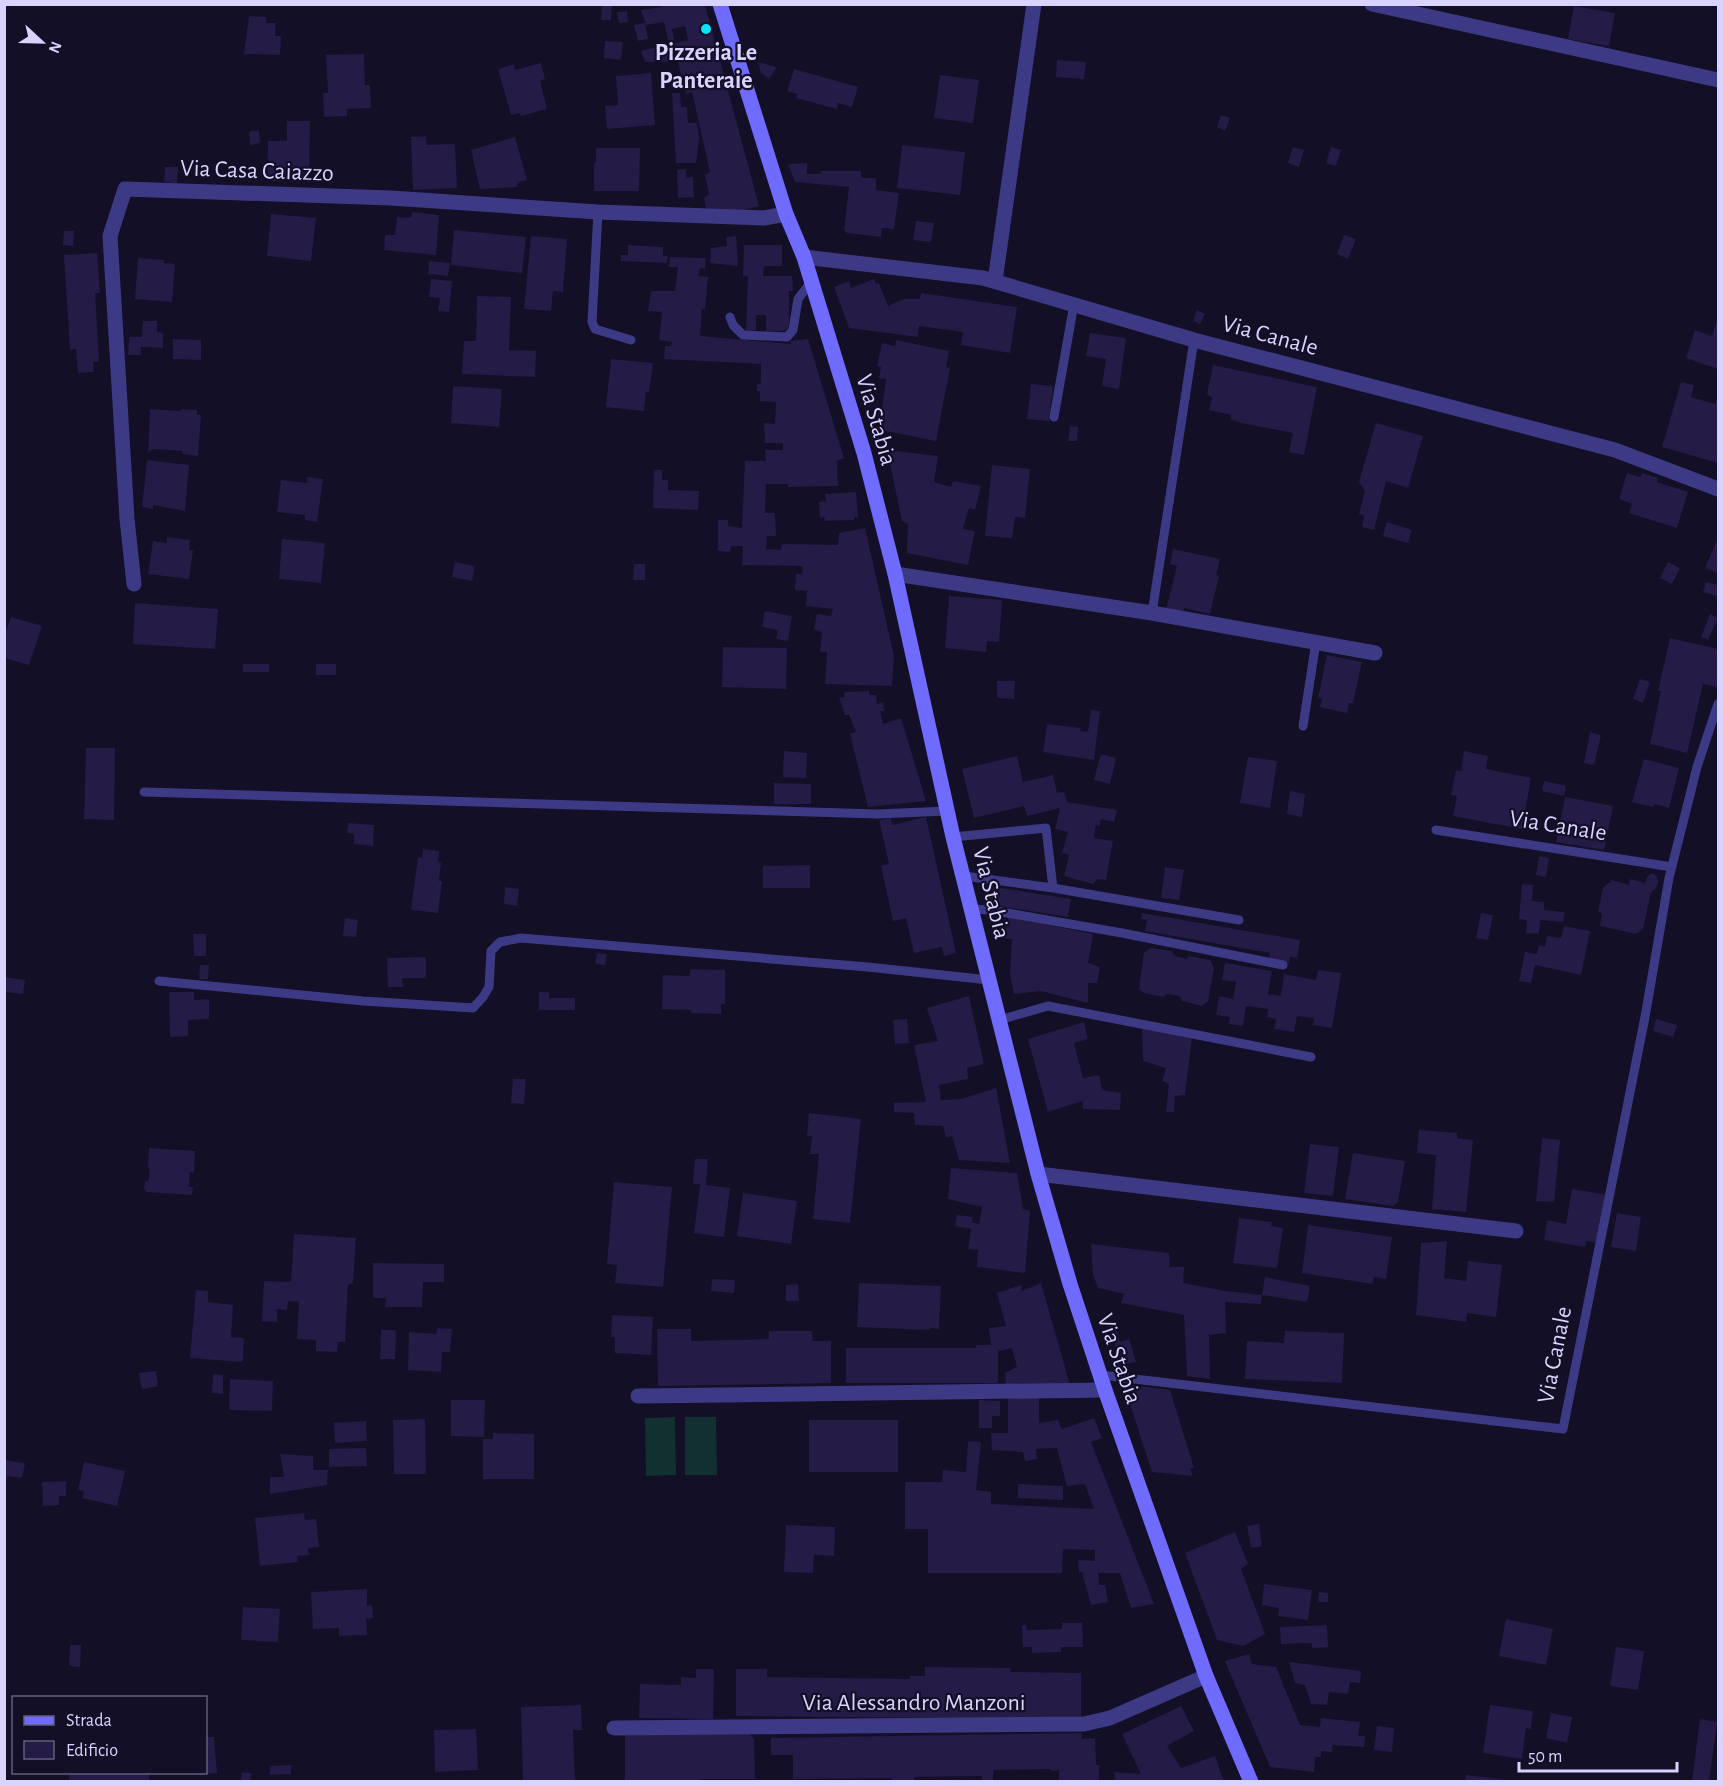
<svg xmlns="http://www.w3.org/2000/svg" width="1723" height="1786" viewBox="0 0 1723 1786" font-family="'Alegreya Sans',sans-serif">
  <rect width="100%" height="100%" fill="#130f26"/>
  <!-- green -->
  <path fill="#12302f" d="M675 1417 676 1475 646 1476 645 1418Z
    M685 1417H716L717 1475H685Z"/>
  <!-- building -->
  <path fill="#241b47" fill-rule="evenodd" d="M602 4H612L611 20H601Z
    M662 5H705L759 206 741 211 706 210 704 198 709 194 705 175 710 172 692 92 686 94 678 62H645L641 51 669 44 664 22 646 25 641 10 662 7ZM685 26 688 40 675 43 672 29Z
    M1574 6 1615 13 1609 46 1568 39Z
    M627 11 628 22 619 23 617 12Z
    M249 16 266 17V23H276L275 36H281L280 55 244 54Z
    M645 23 648 39 638 41 634 25Z
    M605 41 623 42 621 60 604 58Z
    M364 54 365 85H370L371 108 347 109V116L324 117 323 93H328L326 55Z
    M1057 60 1086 62 1084 79 1056 77Z
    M758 62 777 67 769 79 761 73Z
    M541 63 545 79 540 81 547 109 521 116 520 113 511 115 498 69 514 64 515 70Z
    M794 69 858 87 852 107 838 103 837 109 796 98 797 94 787 91Z
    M651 73 655 125 607 129 605 106 618 105 616 76Z
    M940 75 979 80 973 123 934 118Z
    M672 93H680L681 107H687L688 123H697L699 138 696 163H676Z
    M1221 115 1230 118 1225 131 1217 127Z
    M287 121H310L309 182 267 181 268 141H287Z
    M259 130 260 143 250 145 249 132Z
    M426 136 427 145 455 144 457 188 413 190 411 137Z
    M515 137 527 180 518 182 517 187 480 189 471 150Z
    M902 145 965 152 960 195 897 188Z
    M1293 147 1304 150 1299 167 1288 163Z
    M1331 147 1341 150 1336 166 1326 163Z
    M596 148H640L639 191H594V163L596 162Z
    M807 163V174H821V171H861V178H876V190L899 193 894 229 882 228 881 237 847 233 844 230 849 187 795 182 788 164Z
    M165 167H178L177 183 164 182Z
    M686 169V178L693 177 694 197 678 198 677 170Z
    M412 212 439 215 436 255 384 250 385 235H395L397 217 411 218Z
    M271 214 316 218 311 261 267 256Z
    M916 221 934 223 931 242 913 240Z
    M454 230 526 237 522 273 451 265Z
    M64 231H74L73 246 63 245Z
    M1344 235 1356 239 1348 259 1337 254Z
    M531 236 567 239 563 292 553 291 551 311 524 309Z
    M736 236 738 266 710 263 711 248 727 246 726 237Z
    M628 245 663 247V256H668L667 263 621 261V255H628Z
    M744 245H782V266H764L763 276H792L793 291H789V327L784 331H766V315H756V330L746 331 748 276H743Z
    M97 253 100 293H95L99 362H93L94 372 78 373 76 349 70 350 64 255Z
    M670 257 706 258 705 269 700 268 698 276 708 277 705 309H702L700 336 791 344 790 341 808 339 844 458 837 461 838 486 788 487V484H766L765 513H775L776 536H767L766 549 781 550 782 544 838 545 839 533 865 528 894 656 892 686 825 684 827 652H820L822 632 814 629 817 614 831 616 833 609 806 606 807 591 795 590 796 574H802L803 566 742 565 743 546H731L730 552 718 551V520H728V526L742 528 745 461H766L765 450H783V443H765L764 423 775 424 776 402 760 401V391H757V384L761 383V364L664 359 665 346H671L672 342 659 340 662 312 648 311 651 291H675L678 267H669Z
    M138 258 164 260V263L175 264 172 302 135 299Z
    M429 261 450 263 448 276 428 274Z
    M431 279 452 281 449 312 438 311 440 298 429 297Z
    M874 279 876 284 879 283 888 306 904 299H920L921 293 1017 307 1010 353 961 345 963 332 919 326 918 337 849 328 834 287 849 281 851 288Z
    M477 296 511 297 509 350 536 351 535 377 462 374 464 341H476Z
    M1197 310 1205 314 1200 324 1193 321Z
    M1718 316V369L1686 358 1695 330 1712 336Z
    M143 321H157V332L163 333V348L141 347V355H128L129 337H142Z
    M1090 333 1126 338 1119 389 1102 386 1106 359 1086 356Z
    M173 339 201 340V360L173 359Z
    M896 340 949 351 946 367 950 368 936 441 886 431 880 424 886 379 879 378 881 367 877 366 882 343 895 346Z
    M611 359 653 363 649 392H646L644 411 606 407Z
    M1213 365 1317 387 1304 455 1289 452 1293 433 1241 423 1230 419 1231 415 1209 410 1212 398 1207 394Z
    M1681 382 1694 385 1691 397 1715 404 1718 396V463L1662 447Z
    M1031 384 1053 386 1049 421 1027 419Z
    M453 386 502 389 499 427 451 423Z
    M150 409 181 411V409L197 410V415H201L198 456 182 454 183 451 153 449 148 452Z
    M1376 423 1423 436 1408 488 1386 481 1374 530 1362 527 1364 515 1359 514 1365 491 1359 482Z
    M1070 426 1078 427 1077 441H1068Z
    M887 450 938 456 934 482 951 487 953 481 981 486 975 510 969 508 963 529 975 531 968 565 907 553 908 524 902 521Z
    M147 460 189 465 185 511 153 505V509L142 507Z
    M992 465 1030 469 1025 518 1015 517 1012 538 985 536Z
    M654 470H662V480H668V490L699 491 698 510 653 508Z
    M1627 473 1640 477 1642 473 1658 478 1657 482 1688 492 1677 528 1629 513 1632 504 1619 499Z
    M307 477 323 479 317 522 305 520V515L277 512 281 480 307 483Z
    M856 492 858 517H854V520L825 521 824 517 820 518 819 502 826 501 825 494Z
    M1387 522 1412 530 1408 543 1383 536Z
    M167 537 190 540 189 550H193L189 579 148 574 153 541 167 543Z
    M1718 538V573L1705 568Z
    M282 539 325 543 321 583 279 579Z
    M1173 549 1220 559 1216 575 1219 576 1210 614 1184 608 1183 613 1166 610 1177 566 1170 564Z
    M455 562 475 566 472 581 452 577Z
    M1668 562 1680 568 1672 584 1660 578Z
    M634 564H645V580H633Z
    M1706 582 1718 585 1717 596 1703 592Z
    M949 596 1002 600 999 642 987 641 986 652 945 648Z
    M135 603 218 609 215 649 133 644Z
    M765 611 792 616 788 641 776 639 778 630 762 627Z
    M1710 614 1718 618 1708 640 1701 637Z
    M11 617 42 626 29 665 4 658V637Z
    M1670 638 1718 649 1717 687 1703 684 1687 753 1650 744 1661 691H1658Z
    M723 647 787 648 786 689 722 687Z
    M1327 655 1362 662 1353 703H1349L1347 713 1320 707 1322 699 1318 698Z
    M243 664H269V672H243Z
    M316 664H336V675H316Z
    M1640 679 1650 682 1643 703 1633 699Z
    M997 681H1015L1014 699 997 698Z
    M869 691V695H876L877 704 883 702 884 711H880L883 724 901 718 926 801 868 807 850 734 856 732 849 715H845L839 698 845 697 844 692Z
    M1091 710 1100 711 1094 760 1043 752 1047 724 1081 728 1080 731 1088 732Z
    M1590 732 1601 735 1594 765 1584 763Z
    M86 748H115L114 820 84 819Z
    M784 751 807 753 806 778 783 777Z
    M1464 751 1488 756 1486 769 1531 778 1522 829 1453 816 1457 796 1451 795 1456 770 1461 771Z
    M1101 754 1116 758 1110 784 1094 780Z
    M1017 756 1023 782 1053 775 1057 793 1064 792 1067 802 1117 810 1114 822 1101 819 1100 826 1096 825 1094 838 1113 841 1106 880 1097 879 1093 884 1064 876 1069 855 1062 853 1068 832 1055 829 1060 808 1027 816 1024 806 974 818 962 769Z
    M1248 757 1277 761 1270 808 1240 803Z
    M1644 759 1679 768 1669 808 1655 804 1653 807 1632 802Z
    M1544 781 1566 786 1564 796 1542 791Z
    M774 783 811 784V804H774Z
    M1290 791 1305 794 1302 817 1287 814Z
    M1565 797 1613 806 1604 850 1556 842Z
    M926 817 956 953 944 956 942 947 914 953 906 918 893 921 881 866 889 864 879 820 891 818 892 825Z
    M348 823 374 825 373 846 354 844V834L347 833Z
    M423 849 439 851 438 862H441L439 881H442L438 913 411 910 418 857 422 858Z
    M1539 856 1549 858 1546 877 1536 875Z
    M810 865V888H763V866Z
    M1165 867 1184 870 1179 900 1161 898Z
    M1652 873 1657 876 1658 882 1656 888 1651 892 1643 929 1636 934 1600 926 1602 913 1598 912 1603 888 1612 880 1629 885 1630 879 1645 883 1647 877Z
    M1522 884 1533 885 1532 901 1544 902V910L1565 912 1563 922 1540 920 1539 934 1526 933 1527 920 1519 919Z
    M982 885 1071 899 1068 917 987 904Z
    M505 887 519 889 517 906 504 904Z
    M1142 913 1300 940 1297 958 1290 957 1289 964 1268 960 1270 953 1145 931 1147 920 1141 919Z
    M1481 913 1493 915 1488 940 1476 938Z
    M1008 917 1093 934 1088 963 1100 967 1097 983H1088V1003L1041 991 1014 994 1010 974 1012 939 1005 938Z
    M345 918 358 920 356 937 343 936Z
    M1564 926 1590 931 1581 975 1535 965 1531 983 1519 981 1525 952 1537 954 1539 945 1545 947 1547 936 1561 938Z
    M193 934H206V956H194Z
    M1151 948 1172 951 1175 956 1186 959 1189 956 1210 960 1214 968 1208 1001 1202 1006 1182 1001 1180 996 1167 994 1163 997 1144 993 1139 989 1144 952Z
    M597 953 607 954 605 965 595 964Z
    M426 957V978H402L403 987H388L387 958Z
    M1225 963 1272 971 1268 994 1281 996 1284 974 1316 980 1318 970 1341 973 1332 1028 1313 1025 1314 1018 1297 1016 1294 1032 1274 1029 1276 1019 1267 1017 1268 1009 1246 1006 1243 1026 1229 1024 1230 1017 1216 1015 1219 996 1233 999 1236 982 1222 980Z
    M200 965H209L208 979H199Z
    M690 969 725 970V1004H721V1014L691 1013V1010L662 1009 663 975 690 976Z
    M4 977 25 980 23 994 4 992Z
    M169 992H194V1000L209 999V1019L188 1020V1036L170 1037Z
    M539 992H549V998H575V1010H539Z
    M969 996 984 1064 967 1068 968 1079 939 1085 941 1100 961 1099 996 1088 1010 1163 959 1160 952 1136 946 1138 943 1126 915 1125 914 1113 894 1112V1103L926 1102 914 1045 938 1041 927 1008Z
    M907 1019 909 1043 895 1044 893 1020Z
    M1656 1019 1677 1025 1673 1037 1653 1031Z
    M1084 1022 1088 1039 1074 1043 1083 1078 1099 1075 1102 1090 1121 1093 1120 1110 1083 1109 1082 1101 1048 1112 1028 1039Z
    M1142 1026 1192 1037 1185 1095 1175 1096 1174 1112H1166L1169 1084 1162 1081 1166 1068 1143 1061Z
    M513 1079H526L524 1104 511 1103Z
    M809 1113 861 1119 850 1223 813 1219 819 1154H810L812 1136H807Z
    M1419 1130 1457 1133V1138L1473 1140 1466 1212 1432 1209 1436 1155 1417 1153Z
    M1542 1138 1560 1140 1554 1202 1536 1201Z
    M1310 1144 1339 1147 1333 1196 1304 1193Z
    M149 1148 195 1151 194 1173 190 1172 189 1187H193L192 1195 146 1192 144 1188 145 1181 148 1182 150 1170 148 1167Z
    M1353 1153 1405 1161 1398 1202 1393 1206 1345 1199Z
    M695 1159H708L706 1185 730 1188 724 1237 694 1233 700 1184H693Z
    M951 1168 1017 1173 1023 1209 1030 1211 1025 1273 977 1267 978 1250 968 1249 971 1229 955 1226 957 1215 973 1217 972 1222 979 1224 982 1207 948 1199Z
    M614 1182 672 1187 663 1287 615 1283 617 1265 607 1264Z
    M1572 1189 1608 1195 1600 1243 1586 1241 1585 1247 1544 1240 1547 1220 1566 1224Z
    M743 1193 797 1201 791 1244 737 1236Z
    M1617 1213 1641 1217 1636 1251 1611 1247Z
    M1239 1218 1272 1222 1271 1226 1283 1228 1277 1268 1233 1263Z
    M1308 1225 1392 1237 1386 1279 1374 1277 1373 1284 1302 1273Z
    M294 1234 356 1238 353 1283 348 1285 345 1342H338L337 1352 316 1351V1340L297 1339 299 1302 288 1301 287 1310 277 1309V1322L262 1321 264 1281 291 1282Z
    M1447 1241 1444 1278 1466 1281 1468 1261 1502 1265 1496 1317 1467 1313 1466 1322 1416 1315 1421 1243Z
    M1091 1244 1169 1253 1170 1267H1184L1183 1283 1225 1291 1262 1295 1261 1304 1225 1302 1226 1333 1209 1335 1210 1379 1187 1376 1184 1315 1121 1303 1124 1294 1098 1288 1093 1275Z
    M373 1263 444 1264V1282H423L422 1307H385L386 1298H373Z
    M1265 1277 1310 1286 1307 1302 1262 1295Z
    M712 1279 735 1280 734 1293 711 1291Z
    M859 1283 941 1286 939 1329 930 1328V1330L857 1327Z
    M1041 1283 1070 1385 1006 1386 1005 1373 1017 1367 1012 1348 999 1351 998 1348V1383H846V1348H976V1345H991L989 1328 1006 1326 997 1293 1021 1285 1022 1291Z
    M798 1284 799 1301H786V1285Z
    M196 1290 208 1291V1302L233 1305 231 1337 244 1338 243 1362 190 1358Z
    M612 1315 653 1317 651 1355 615 1353V1337H611Z
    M1115 1325 1120 1342 1129 1339 1136 1362 1121 1365 1110 1326Z
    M437 1328 452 1329 450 1352H442L441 1372 408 1370 409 1332 436 1334Z
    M657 1329H691V1341L769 1339V1331H812L813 1341H831V1383L658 1386Z
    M381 1330H396L395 1359H380Z
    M1285 1331 1344 1333 1342 1383 1245 1379 1247 1341 1284 1343Z
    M156 1371 158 1386 142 1389 139 1373Z
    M213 1374 223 1375V1394L212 1393Z
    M230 1379 273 1381 272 1411 229 1410Z
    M1130 1385 1170 1390 1194 1468 1190 1469 1193 1476 1152 1472 1127 1395 1133 1393Z
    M1008 1396 1039 1397V1423L1058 1420 1062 1429 1094 1418 1102 1438 1091 1442 1154 1604 1131 1608 1120 1573H1098L1099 1585H1105L1108 1602 1091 1605 1082 1572H1079L1078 1560 1095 1561V1550L1063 1549 1062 1573H928V1529H905V1482H942L943 1470 966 1472 968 1441 981 1442 976 1490 991 1492V1504L1094 1509 1085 1484 1067 1486 1057 1448 1036 1449 1037 1459 1025 1461 1023 1452 992 1450 991 1433H1008Z
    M451 1400H485L484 1437 451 1436Z
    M979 1400 1000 1401V1416H992V1428H979Z
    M425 1419 426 1474H394L393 1420Z
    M809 1420H898V1472H809Z
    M366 1421 367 1441 335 1443 334 1423Z
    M493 1433 534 1434V1479H483V1439H493Z
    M366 1448 367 1466 329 1467V1449Z
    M280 1454 313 1456V1470H328L327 1485 270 1494V1477H284Z
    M5 1460 25 1463 22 1478 7 1476 6 1486Z
    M84 1462 125 1471 117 1506 82 1498 84 1491 78 1490Z
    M66 1481V1496H59V1505L43 1506 42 1482Z
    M1018 1484 1063 1486V1500L1018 1498Z
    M304 1513 305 1520 316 1519 319 1547 308 1548 309 1555 297 1556 298 1562 260 1566 255 1518Z
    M1259 1524 1262 1546 1251 1548 1247 1526Z
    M786 1525 835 1527 834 1556 814 1555 813 1573 784 1572Z
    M1235 1532 1248 1564 1241 1569 1265 1634 1243 1646 1217 1640 1185 1553Z
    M1264 1584 1312 1590 1308 1620 1278 1616 1279 1608 1262 1605Z
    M367 1589V1606L372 1605 373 1618 366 1619 367 1635 339 1636V1628L313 1629 311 1592Z
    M1319 1592 1328 1593V1602H1318Z
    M243 1607 280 1609 278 1642 241 1640Z
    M1506 1619 1553 1629 1546 1665 1499 1656Z
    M1062 1623H1082L1083 1647H1061V1652L1032 1653V1647H1023L1022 1625H1026L1027 1630 1062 1629Z
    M1327 1625 1328 1647 1312 1648V1643L1281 1644 1280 1627Z
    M70 1645H81L80 1667 69 1666Z
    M1616 1647 1644 1651 1638 1690 1610 1686Z
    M1249 1654 1252 1664 1276 1667 1300 1725 1320 1727 1321 1718 1360 1722 1358 1736H1365L1364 1747 1333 1745 1332 1752 1321 1751V1757H1315L1314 1772 1270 1767 1225 1661Z
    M1289 1662 1361 1671 1360 1683 1350 1682 1348 1694 1329 1692 1327 1705 1311 1704 1305 1685 1295 1683Z
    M925 1667 1011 1668 1010 1672 1081 1673V1719L736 1716V1669H767V1677L910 1679V1676H925Z
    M696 1669H714L713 1719 639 1718 640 1684 681 1685V1677L696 1678Z
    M581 1705 582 1730H573L575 1782H523L521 1707Z
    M1490 1705 1533 1711 1531 1729 1526 1728 1522 1759 1483 1753Z
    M1181 1706 1194 1731 1167 1746 1181 1768 1215 1756 1224 1782H1115L1114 1772 1141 1774 1122 1734Z
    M1551 1713 1572 1717 1567 1743 1546 1738Z
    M1700 1719 1717 1722 1709 1782H1692Z
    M1377 1726 1394 1728 1392 1752 1374 1750Z
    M476 1729 478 1770 435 1772 434 1730Z
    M1082 1733V1739L1095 1738 1096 1765H1099V1782H1059V1770L1051 1771V1769L993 1770V1782H982V1776L914 1777V1782H892V1778L793 1779V1755H771V1738Z
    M750 1734 754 1739 755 1779H699V1782L625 1781V1735Z
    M206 1737H214L217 1773 206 1774Z
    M291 1765V1774L270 1775V1766Z
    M242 1772 251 1773 250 1782H241Z
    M69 1773H149V1782H69Z
    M1466 1775 1508 1780V1782H1465Z"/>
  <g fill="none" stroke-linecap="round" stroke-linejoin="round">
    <!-- service -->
    <path stroke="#3d3a85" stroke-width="9" d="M598 212 592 322 595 329 631 340
      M730 317 733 325 743 335 787 337 793 330 798 299 811 282
      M1054 417 1074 304
      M1152 613 1194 340
      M1303 726 1316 642
      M144 792 877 814 948 811
      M1436 830 1672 867
      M953 837 1046 828 1053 888
      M964 876 1053 888 1239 920
      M972 909 990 910 1122 933 1283 965
      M159 981 363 1001 473 1008 483 997 489 987 491 951 500 942 521 938 868 967 989 980
      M999 1020 1048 1006 1311 1057
      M1100 1375 1563 1429 1645 1017 1669 878 1697 767 1718 704"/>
    <!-- minor -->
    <path stroke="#3d3a85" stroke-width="15" d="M1372 4 1718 80
      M804 257 983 278 1194 340 1615 450 1718 489
      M995 281 1034 4
      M895 574 1152 613 1375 653
      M134 584 127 519 110 236 125 189 391 198 598 212 764 218 786 214
      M1038 1174 1516 1231
      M638 1396 1105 1390
      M614 1728 1084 1724 1110 1718 1206 1676"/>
    <!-- secondary -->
    <path stroke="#6f6bff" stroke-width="15" d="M720 4 786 214 804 257 864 453 895 574 953 837 1038 1174 1070 1284 1105 1390 1206 1676 1251 1782"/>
  </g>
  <!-- markers -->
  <circle fill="#00e5ff" stroke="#130f26" stroke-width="2" cx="706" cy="29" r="6"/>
  <g text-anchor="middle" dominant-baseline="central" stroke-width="4.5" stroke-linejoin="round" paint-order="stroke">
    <!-- poi labels -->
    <g font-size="24" font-weight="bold" fill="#d9d4ff" stroke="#130f26">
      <text x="706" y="53">Pizzeria Le<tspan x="706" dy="28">Panteraie</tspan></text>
    </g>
    <!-- street labels -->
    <g font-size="24" fill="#d9d4ff" stroke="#130f26">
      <text transform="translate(257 171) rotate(2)">Via Casa Caiazzo</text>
      <text transform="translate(1270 336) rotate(15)">Via Canale</text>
      <text transform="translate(876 420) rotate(74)">Via Stabia</text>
      <text transform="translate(1558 826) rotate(9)">Via Canale</text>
      <text transform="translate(991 893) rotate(76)">Via Stabia</text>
      <text transform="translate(1555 1355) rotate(-79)">Via Canale</text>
      <text transform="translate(1119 1359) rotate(71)">Via Stabia</text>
      <text x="914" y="1703">Via Alessandro Manzoni</text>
    </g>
  </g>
  <!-- border -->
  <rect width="1723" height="1786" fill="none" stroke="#d9d4ff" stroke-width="12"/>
  <!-- legend -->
  <rect x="12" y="1696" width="195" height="78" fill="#130f26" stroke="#625e7d" stroke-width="1.5"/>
  <rect x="24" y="1716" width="30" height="9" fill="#6f6bff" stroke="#625e7d" stroke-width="1.5"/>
  <text x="66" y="1726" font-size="18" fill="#d9d4ff">Strada</text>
  <rect x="24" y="1741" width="30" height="18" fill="#241b47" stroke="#625e7d" stroke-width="1.5"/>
  <text x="66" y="1756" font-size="18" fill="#d9d4ff">Edificio</text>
  <!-- north arrow -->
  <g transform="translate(42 42) rotate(112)" stroke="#130f26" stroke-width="4.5" paint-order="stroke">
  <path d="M0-4.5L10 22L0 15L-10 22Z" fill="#d9d4ff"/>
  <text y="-9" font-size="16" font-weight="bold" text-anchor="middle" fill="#d9d4ff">N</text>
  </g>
  <!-- scale -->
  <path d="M1519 1762v9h158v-9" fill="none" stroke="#d9d4ff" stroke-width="3"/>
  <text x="1528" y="1762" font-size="18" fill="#d9d4ff" stroke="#130f26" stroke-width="4.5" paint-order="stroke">50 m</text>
</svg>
